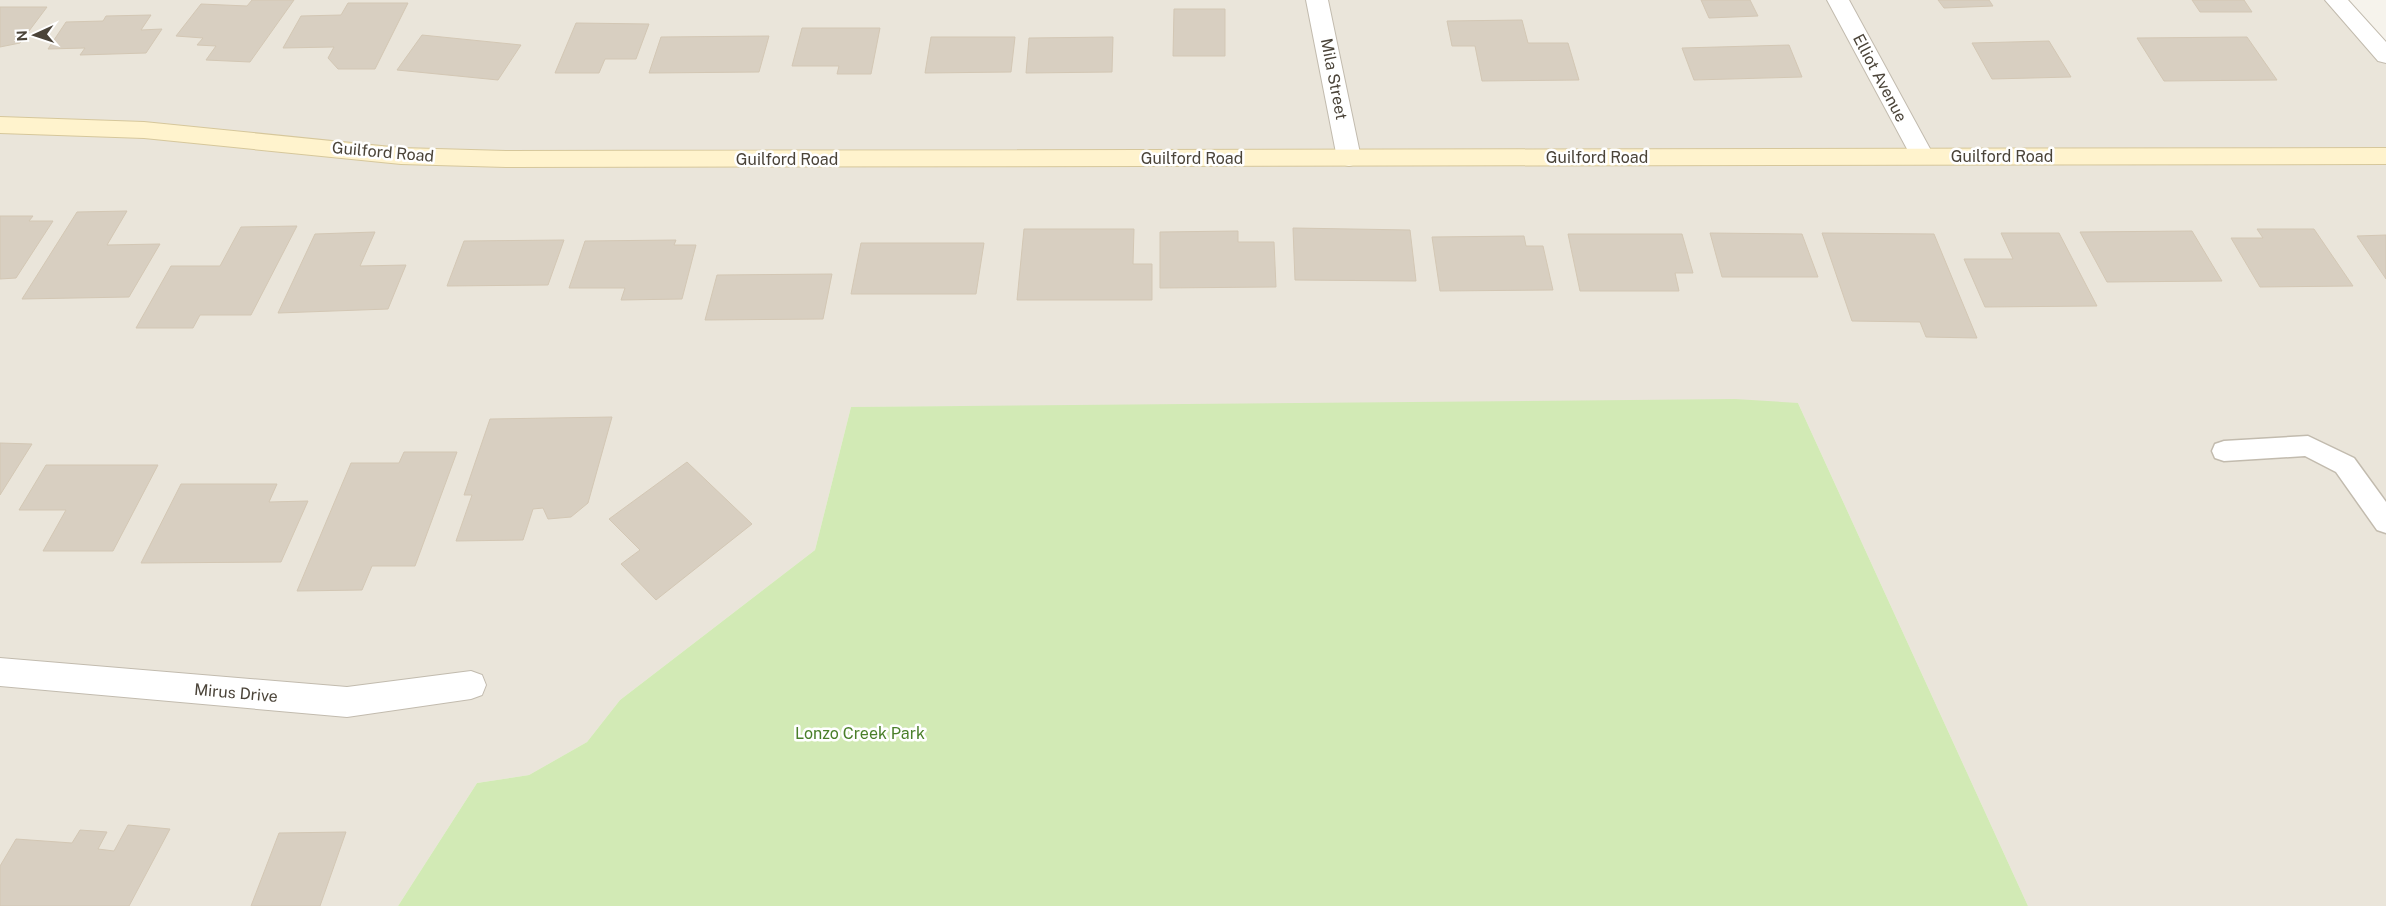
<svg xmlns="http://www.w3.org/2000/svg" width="2386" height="906" viewBox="0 0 2386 906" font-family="'Public Sans',sans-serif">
  <rect width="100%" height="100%" fill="#f6f3ec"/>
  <!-- residential -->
  <path fill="#eae5da" d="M0 0H2336L2386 56V906H2028L1798 403 851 407 815 550 620 700 587 742 529 775 477 783 398 906H0Z"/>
  <!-- green -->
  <path fill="#d2eab5" d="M1735 399 1798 403 2028 906H398L477 783 529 775 587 742 620 700 815 550 851 407Z"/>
  <!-- building -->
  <path fill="#d8cfc1" stroke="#d3c7b4" d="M252 0H294L250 62 206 60 216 46 197 45 203 38 176 36 201 4 247 6Z
    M1701 0H1750L1758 16 1709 18Z
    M1938 0H1989L1993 6 1944 8Z
    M2192 0H2244L2252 12H2200Z
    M348 3H408L375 69H338L328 58 334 47 283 48 301 16 341 15Z
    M0 7H47L20 43 0 47Z
    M1174 9H1225V56H1173Z
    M151 15 141 30 162 29 146 53 80 55 85 48 48 49 66 22 103 21 106 16Z
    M1522 20 1528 43H1568L1579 80 1482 81 1475 46H1452L1447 21Z
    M576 23 649 24 636 59H605L599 73H555Z
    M802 28H880L871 74H837L839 66H792Z
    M422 35 521 45 498 80 397 70Z
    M769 36 759 72 649 73 661 37Z
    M931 37H1015L1011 72 925 73Z
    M1113 37 1112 72 1026 73 1029 38Z
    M2247 37 2277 80 2164 81 2137 38Z
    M2049 41 2071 77 1992 79 1972 43Z
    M1789 45 1802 77 1694 80 1682 48Z
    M127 211 107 245 160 244 129 297 22 299 77 212Z
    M0 216H33L29 221H53L16 278 0 279Z
    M297 226 251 315H200L193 328H136L171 266H220L241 227Z
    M1293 228 1410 230 1416 281 1295 280Z
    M1024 229H1134L1133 264H1152V300H1017Z
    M2257 229H2314L2353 286 2260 287 2231 238H2263Z
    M1238 231V242H1274L1276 287 1160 288V232Z
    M2192 231 2222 281 2107 282 2080 232Z
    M375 232 360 266 406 265 388 309 278 313 315 234Z
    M1710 233 1802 234 1818 277H1722Z
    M1822 233 1934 234 1977 338 1926 337 1920 322 1852 321Z
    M2001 233H2059L2097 306 1985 307 1964 259H2013Z
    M1568 234H1682L1693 273H1675L1679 291H1580Z
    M2386 235V279L2357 236Z
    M1524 236 1526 246H1543L1553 290 1440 291 1432 237Z
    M564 240 548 285 447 286 464 241Z
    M676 240 674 245H696L682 299 621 300 625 288H569L585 241Z
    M861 243H984L976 294H851Z
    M832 274 823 319 705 320 717 275Z
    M612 417 588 503 571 517 548 519 543 508 533 509 523 540 456 541 472 495H464L490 419Z
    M0 443 32 444 0 495Z
    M404 452H457L415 566H372L362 590 297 591 351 463H399Z
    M687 462 752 524 656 600 621 564 640 550 609 519Z
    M46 465H158L113 551H43L66 510H19Z
    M181 484H277L269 502 308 501 281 562 141 563Z
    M128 825 170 829 129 906H0V866L16 839 72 843 80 830 107 832 98 849 114 851Z
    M346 832 320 906H251L279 833Z"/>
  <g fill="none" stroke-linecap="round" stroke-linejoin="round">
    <!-- lane casing -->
    <g stroke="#c2bbae" stroke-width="3">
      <path id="lane" d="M2308 436 2354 458 2386 502V533L2377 530 2336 472 2305 456 2224 461 2215 458 2212 451 2215 444 2224 441Z"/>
    </g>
    <!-- street casing -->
    <g stroke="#c2bbae" stroke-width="2">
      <path id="street" d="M1306 0H1328L1361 158 1357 164 1349 166 1341 164 1337 158Z
        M1827 0H1849L1934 156 1930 162 1922 164 1914 162Z
        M2325 0H2348L2386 42V63L2378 61Z
        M0 658 347 687 471 671 482 675 486 685 482 695 471 699 347 717 0 686Z"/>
    </g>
    <!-- secondary casing -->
    <g stroke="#d6c79b" stroke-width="2">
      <path id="secondary" d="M0 117 144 122 401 148 506 151 2386 148V164L506 167 401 164 144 138 0 133Z"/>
    </g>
    <!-- lane -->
    <use href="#lane" fill="#fff" fill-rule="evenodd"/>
    <!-- street -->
    <use href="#street" fill="#fff" fill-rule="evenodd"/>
    <!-- secondary -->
    <use href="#secondary" fill="#fff3cd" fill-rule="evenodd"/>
  </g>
  <g text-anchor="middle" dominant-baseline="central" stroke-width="5" stroke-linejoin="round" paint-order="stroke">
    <!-- street labels -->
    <g font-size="16" fill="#4b4439" stroke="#fff">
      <text transform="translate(1880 78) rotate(62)">Elliot Avenue</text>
      <text transform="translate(1334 79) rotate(79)">Mila Street</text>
      <text transform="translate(383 152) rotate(5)">Guilford Road</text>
      <text x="2002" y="156">Guilford Road</text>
      <text x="1597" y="157">Guilford Road</text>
      <text x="1192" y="158">Guilford Road</text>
      <text x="787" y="159">Guilford Road</text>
      <text transform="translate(236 693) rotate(5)">Mirus Drive</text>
    </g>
    <!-- park labels -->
    <g font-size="16" fill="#4a7f2a" stroke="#fff">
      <text x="860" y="733">Lonzo Creek Park</text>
    </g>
  </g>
  <!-- north arrow -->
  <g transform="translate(35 35) rotate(267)" stroke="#ffffff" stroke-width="4" paint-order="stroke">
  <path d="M0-4L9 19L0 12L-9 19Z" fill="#4b4439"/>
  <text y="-8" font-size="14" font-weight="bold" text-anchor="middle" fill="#4b4439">N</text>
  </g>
</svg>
